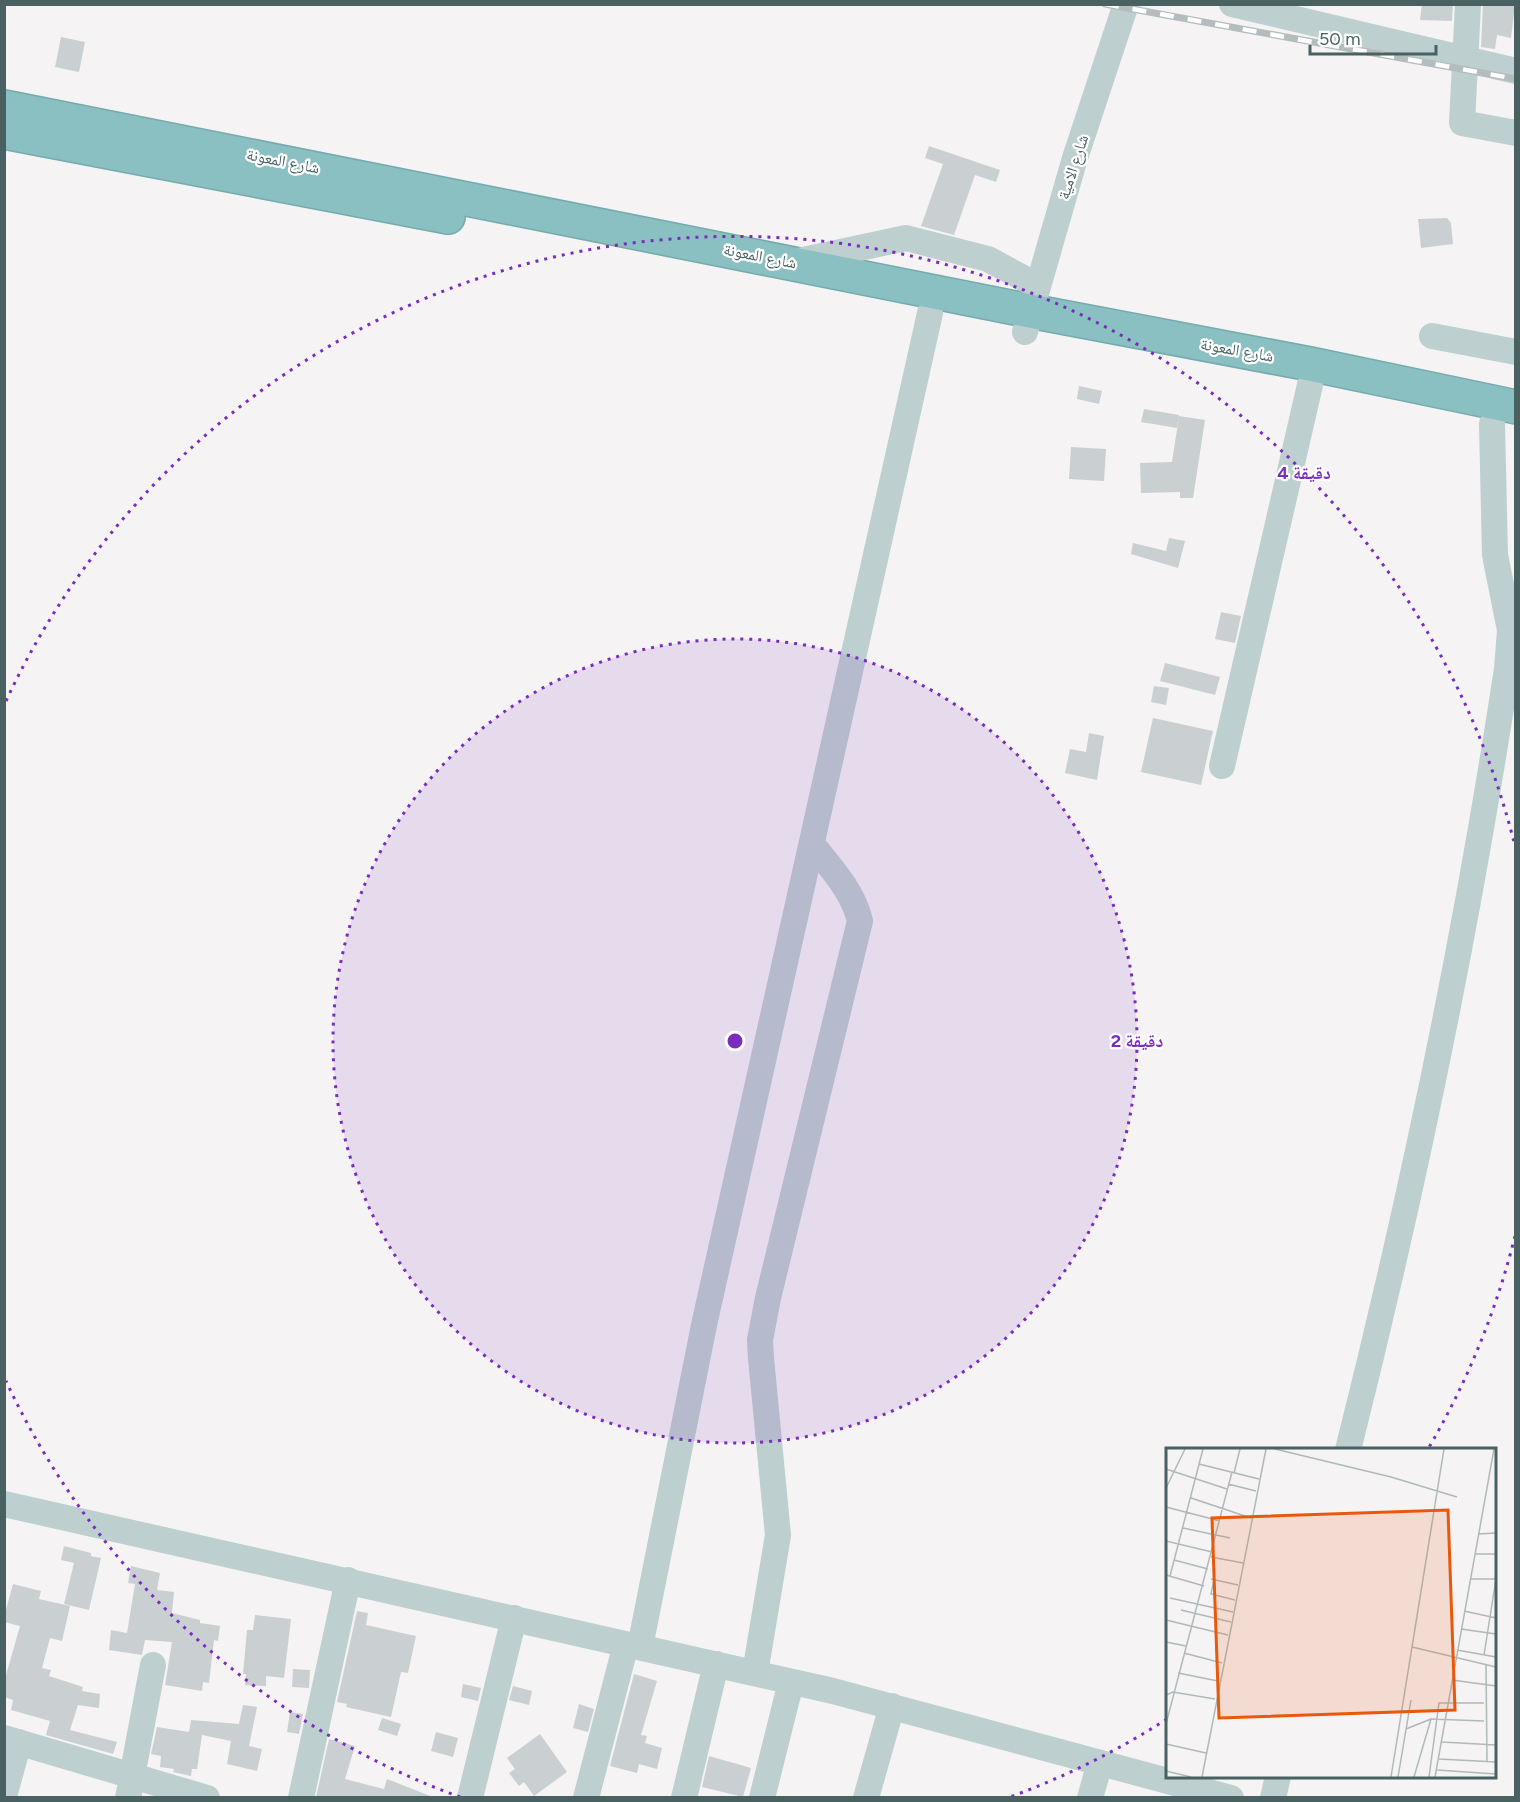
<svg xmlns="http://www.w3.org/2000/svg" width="1520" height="1802" viewBox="0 0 1520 1802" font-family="Figtree,'Noto Naskh Arabic',sans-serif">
  <rect width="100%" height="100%" fill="#f5f3f4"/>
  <!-- building -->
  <path fill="#cad0d2" d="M1422 4H1453L1452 21 1420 20Z
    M1483 4H1515L1511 38 1497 35 1495 49 1481 47Z
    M61 37 85 42 79 72 55 67Z
    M929 146 1000 170 996 182 975 175 954 235 921 226 943 164 925 158Z
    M1447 218 1451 223 1453 244 1421 248 1418 219Z
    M1079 386 1102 391 1099 404 1077 399Z
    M1144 409 1179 415 1177 428 1141 422Z
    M1179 416 1205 420 1193 498H1180V492L1141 493 1140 463 1172 462Z
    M1071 447 1106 449 1104 481 1069 479Z
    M1169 538 1185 541 1178 568 1131 554 1133 543 1166 551Z
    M1221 612 1241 616 1235 643 1215 639Z
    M1165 663 1220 677 1215 695 1160 681Z
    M1154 686 1169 688 1166 705 1151 702Z
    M1153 718 1213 731 1201 785 1141 772Z
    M1089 733 1104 736 1097 780 1065 773 1070 749 1086 752Z
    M64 1546 91 1553V1556L101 1558 89 1610 64 1604 74 1563 61 1560Z
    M131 1566 160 1573 157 1590 174 1592 172 1613 200 1620V1623L220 1626 218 1641 214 1640 209 1683 203 1682 202 1691 165 1685 172 1642 145 1640 142 1655 109 1650 111 1630 127 1633 135 1584 128 1583Z
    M13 1584 41 1591 39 1599 70 1606 62 1641 50 1638 42 1668 51 1670 49 1676 83 1687 82 1691 100 1694 99 1708 78 1705 70 1730 117 1742 113 1754 46 1735 50 1721 11 1710 13 1700 4 1697V1682L20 1626 4 1622V1617Z
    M357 1611 368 1613 366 1625 416 1636 408 1673 401 1672 391 1717 346 1707 347 1704 337 1702Z
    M255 1615 291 1619 284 1678 266 1676V1686L245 1685 246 1674H243L247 1630H253Z
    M293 1669 310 1670 309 1688 292 1687Z
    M634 1674 657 1681 641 1735 647 1736 645 1743 662 1748 657 1769 639 1764 637 1773 610 1766Z
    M463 1684 481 1688 478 1701 461 1697Z
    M513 1686 532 1691 529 1705 509 1700Z
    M579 1704 594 1709 588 1732 573 1728Z
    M243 1705 257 1707 249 1746 262 1749 257 1771 227 1764 231 1741 202 1735 197 1769H192L191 1776 173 1772 174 1769 160 1767 161 1756 151 1754 157 1727 189 1732 191 1720 239 1724Z
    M290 1712 303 1714 299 1734 287 1732Z
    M382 1718 401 1724 397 1736 378 1730Z
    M436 1732 458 1738 453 1757 431 1751Z
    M540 1734 567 1772 534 1796 524 1782 519 1786 509 1773 515 1769 507 1758Z
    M329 1739 355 1746 345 1779 384 1789 387 1779 433 1797H316Z
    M709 1756 751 1768 743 1797 702 1787Z"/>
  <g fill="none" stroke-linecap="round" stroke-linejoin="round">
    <!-- highway casing -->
    <g stroke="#75abae" stroke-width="36">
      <path id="highway" d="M4 107 1030 311 1310 364 1516 407
        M4 132 448 217"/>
    </g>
    <!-- minor -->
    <path stroke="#bdcfcf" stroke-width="26" d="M1232 4 1516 71
      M1468 4 1462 123 1516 133
      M794 262 906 238 988 259 1036 285
      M1025 332 1075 158 1126 4
      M1432 336 1516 352
      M1222 766 1310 385
      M1348 1450C1413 1192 1467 932 1507 669L1510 630 1495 555 1492 424
      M4 1504 833 1691 1231 1798
      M640 1647 704 1325 930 313
      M755 1673 778 1535 761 1358 760 1340 768 1298 860 921C853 891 831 868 812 844
      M4 1738 207 1798
      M4 1796 19 1742
      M128 1798 153 1665
      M301 1798 348 1580
      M470 1798 514 1618
      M586 1798 626 1644
      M684 1798 716 1664
      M762 1798 791 1682
      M866 1798 892 1706
      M1090 1798 1100 1763
      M1273 1798 1278 1776"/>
    <!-- highway -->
    <use href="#highway" stroke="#8ac0c2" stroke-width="33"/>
    <!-- rail casing -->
    <g stroke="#b5bcbd" stroke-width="7">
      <path id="rail" d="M1105 4 1516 79"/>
    </g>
    <!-- rail -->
    <use href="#rail" stroke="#fff" stroke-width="4.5" stroke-dasharray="14" stroke-linecap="butt"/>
  </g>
  <!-- distance rings -->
  <circle cx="735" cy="1041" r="402" fill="#7b2cbf" fill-opacity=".12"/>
  <g fill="none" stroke="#7b2cbf" stroke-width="3" stroke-dasharray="3 6">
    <circle cx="735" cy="1041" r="402"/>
    <path d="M1515 1236A804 804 0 0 1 1428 1449M1167 1719A804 804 0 0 1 1010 1797M460 1797A804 804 0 0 1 6 1381M6 701A804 804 0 0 1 1515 846"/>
  </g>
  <g text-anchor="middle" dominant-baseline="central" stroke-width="4.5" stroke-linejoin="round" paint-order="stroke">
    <!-- street labels -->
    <g font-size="16" fill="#496161" stroke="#fff">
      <text transform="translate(283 161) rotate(11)">شارع المعونة</text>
      <text transform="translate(1073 167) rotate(-72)">شارع الامية</text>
      <text transform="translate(760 256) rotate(11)">شارع المعونة</text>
      <text transform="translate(1237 350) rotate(10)">شارع المعونة</text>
    </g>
  </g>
  <!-- overview -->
  <g transform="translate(1166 1448)">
    <rect width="330" height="330" fill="#f5f3f4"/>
    <path fill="none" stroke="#b0b9b9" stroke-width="1.5" d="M109 1 225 29 291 49M33 16 93 31M0 21 61 41M68 25 74 1M62 36 90 43M0 40 19 1M25 50 85 70M0 59 54 73M17 80 64 90M312 86 330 85M0 93 46 104M309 106H330M45 109 77 115M8 112 42 121M0 127 38 138M4 128 37 1M45 131 72 137M305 131H330M48 132 45 146 69 152M4 150 67 164M15 162 65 174M298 163 330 170M0 172 62 187M295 181 330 186M0 194 20 198M246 199 330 219M291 202 330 209M18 205 56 215M318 207 330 131M320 217 321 313M12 225 52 233M286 232 330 238M0 247 7 244 49 251M0 276 66 24M240 281 265 271M276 294 330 297M0 296 40 305M273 311 330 314M271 322 330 326M0 323 25 329M36 329 100 1M225 329 278 1M232 329 245 252M248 329 265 271 318 273M263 329 273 255H318M269 329 328 1"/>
    <path fill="#e8590c" fill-opacity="0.15" stroke="#e8590c" stroke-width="3" d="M282 62 289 262 53 270 46 70Z"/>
    <rect width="330" height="330" fill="none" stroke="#496161" stroke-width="3"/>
  </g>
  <circle cx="735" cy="1041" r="9" fill="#7b2cbf" stroke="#fff" stroke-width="3"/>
  <g font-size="18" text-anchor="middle" font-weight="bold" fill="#7b2cbf" stroke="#fff" stroke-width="4.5" stroke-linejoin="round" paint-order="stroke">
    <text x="1304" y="479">4 دقيقة</text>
    <text x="1137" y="1047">2 دقيقة</text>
  </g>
  <!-- border -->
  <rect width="1520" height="1802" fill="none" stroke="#496161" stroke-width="12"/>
  <!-- scale -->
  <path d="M1310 45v9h126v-9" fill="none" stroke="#496161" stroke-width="3"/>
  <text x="1319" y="45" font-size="18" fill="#496161" stroke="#ffffff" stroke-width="4.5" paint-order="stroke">50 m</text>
</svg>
